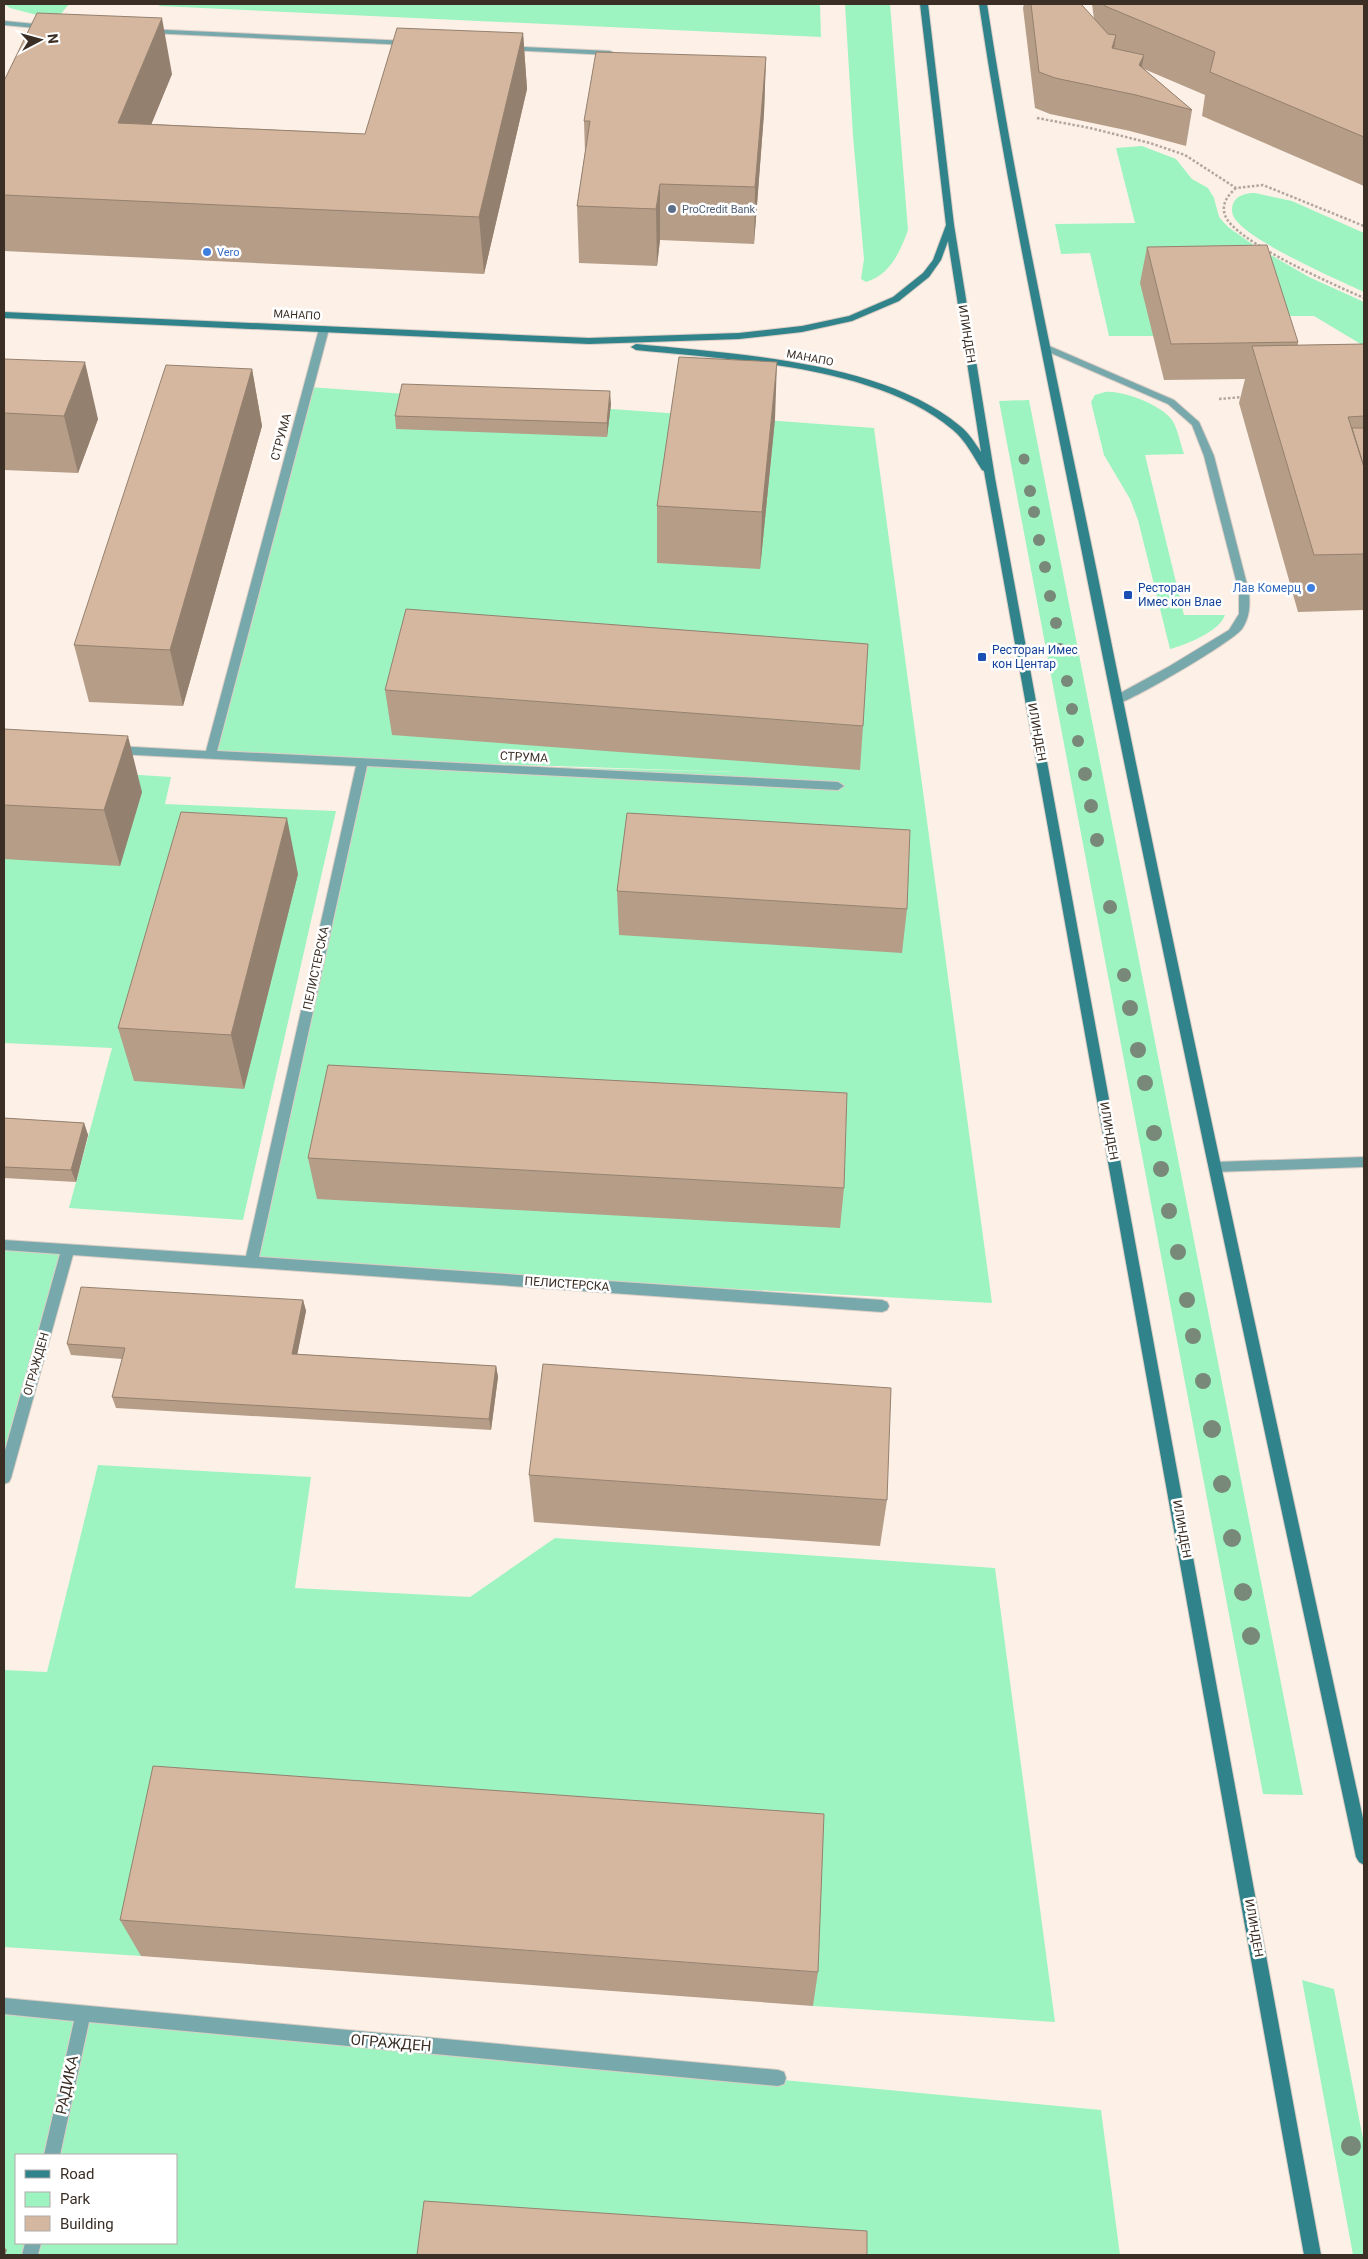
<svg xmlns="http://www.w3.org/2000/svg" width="1368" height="2259" viewBox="0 0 1368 2259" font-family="Roboto,sans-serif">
  <rect width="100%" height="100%" fill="#fdf0e7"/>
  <!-- green -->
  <path fill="#9ef4c1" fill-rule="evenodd" d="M4 4H69L56 20 10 8Z
    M160 4H820L821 37 159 6Z
    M845 4H890L908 230C900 252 890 275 866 282L861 279 864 259 853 136Z
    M1142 146 1176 159 1192 179 1208 188 1214 198 1219 217 1228 227 1255 246 1309 277 1364 302V346L1314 316H1271L1141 283 1154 336H1109L1090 253 1061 254 1055 224 1135 223 1116 148Z
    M1255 193 1292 201 1364 233V292C1336 279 1251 242 1235 219 1232 215 1231 209 1233 204 1236 195 1247 193 1255 193Z
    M309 387 874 428 992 1303 251 1262 362 762 737 772 210 755Z
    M1105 392C1123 390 1161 405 1172 420 1178 429 1180 443 1184 454L1145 455 1184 615H1225C1220 631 1186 645 1170 649L1138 520 1130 499 1104 455 1091 402 1095 395Z
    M1029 400 1303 1795 1263 1794 999 401Z
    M4 766 171 777 165 804 336 811 243 1220 69 1208 112 1048 4 1043Z
    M4 1245 68 1249 4 1478Z
    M98 1465 311 1477 295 1588 470 1597 555 1538 995 1568 1055 2022 813 2006 819 1853 141 1956 4 1947V1670L47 1672Z
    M1302 1980 1334 1989 1364 2144V2255H1353Z
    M4 2009 83 2014 1101 2110 1120 2255H4ZM16 2155H176V2243H16Z"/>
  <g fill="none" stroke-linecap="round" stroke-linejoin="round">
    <!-- lane casing -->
    <g stroke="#dacdc4" stroke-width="2">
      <path id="lane" d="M4 21 46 25 50 27 46 29 4 25Z
        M145 29 408 41 412 43 408 45 148 33H145Z
        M505 46 610 51 614 53 610 55 508 50 504 48Z
        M1047 345 1174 400 1199 422 1214 456 1249 592C1250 605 1250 617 1242 629 1232 642 1135 699 1117 704L1113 703 1112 700 1113 697 1168 667 1229 630 1239 614V592L1204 456 1192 425 1168 404 1044 350V346Z
        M1364 1157V1167L1215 1172 1211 1171 1209 1167 1211 1163 1215 1162Z"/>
    </g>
    <!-- street casing -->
    <g stroke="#dacdc4" stroke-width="2">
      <path id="street" d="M324 326 329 329 217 751 838 782 844 786 838 790 367 766 259 1257 882 1300 887 1302 889 1306 887 1310 882 1312 73 1255 11 1478 9 1482 4 1484V1454L60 1254 4 1250V1240L246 1256 356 766 116 754 111 750 116 746 206 751 319 329Z
        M4 1998 778 2070 784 2072 786 2078 784 2084 778 2086 89 2022 60 2155H44L74 2021 4 2014Z
        M25 2243H41L38 2255H22Z"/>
    </g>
    <!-- secondary casing -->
    <g stroke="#dacdc4" stroke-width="2">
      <path id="secondary" d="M920 4H928L954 225 995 478 1321 2255H1304L984 471 982 470C973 456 966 441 953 430 877 365 732 360 636 350L631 347 636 344C734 354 882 361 960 426 969 433 975 443 981 452L948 241 941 260 929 277 899 301 852 321 802 332 739 339 589 344 4 318V312L589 338 739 333 802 326 849 316 893 297 923 273 933 260 946 225Z
        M979 4H987C1016 195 1058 383 1097 572 1181 990 1273 1406 1364 1823V1865L1359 1862 1356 1857C1265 1433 1173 1009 1088 583 1050 390 1008 198 979 4Z"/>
    </g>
    <!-- path -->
    <path stroke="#b2a69d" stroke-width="2.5" stroke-dasharray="2.5 2" stroke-linecap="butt" d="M1037 118 1090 128 1150 143 1185 155 1236 188 1263 185 1364 226
      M1236 188C1228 195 1221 204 1225 215 1233 241 1337 286 1364 298
      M1219 399 1243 397"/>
    <!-- lane -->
    <use href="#lane" fill="#77a8ac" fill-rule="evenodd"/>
    <!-- street -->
    <use href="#street" fill="#77a8ac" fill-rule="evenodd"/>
    <!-- secondary -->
    <use href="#secondary" fill="#30838a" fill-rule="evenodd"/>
  </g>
  <!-- trees -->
  <g fill="#788979">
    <circle cx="1024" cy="459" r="5.5"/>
    <circle cx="1030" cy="491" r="6"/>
    <circle cx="1034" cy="512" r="6"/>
    <circle cx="1039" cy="540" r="6"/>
    <circle cx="1045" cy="567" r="6"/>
    <circle cx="1050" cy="596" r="6"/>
    <circle cx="1056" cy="623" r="6"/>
    <circle cx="1060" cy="649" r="6"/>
    <circle cx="1067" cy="681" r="6"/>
    <circle cx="1072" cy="709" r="6"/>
    <circle cx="1078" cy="741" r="6"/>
    <circle cx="1085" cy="774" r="7"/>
    <circle cx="1091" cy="806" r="7"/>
    <circle cx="1097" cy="840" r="7"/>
    <circle cx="1110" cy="907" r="7"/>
    <circle cx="1124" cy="975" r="7"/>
    <circle cx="1130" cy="1008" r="8"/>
    <circle cx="1138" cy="1050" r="8"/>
    <circle cx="1145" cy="1083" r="8"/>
    <circle cx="1154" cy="1133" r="8"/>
    <circle cx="1161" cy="1169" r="8"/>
    <circle cx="1169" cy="1211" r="8"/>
    <circle cx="1178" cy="1252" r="8"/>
    <circle cx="1187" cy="1300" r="8"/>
    <circle cx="1193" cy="1336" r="8"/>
    <circle cx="1203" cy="1381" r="8"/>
    <circle cx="1212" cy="1429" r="9"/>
    <circle cx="1222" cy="1484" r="9"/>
    <circle cx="1232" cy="1538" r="9"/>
    <circle cx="1243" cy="1592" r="9"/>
    <circle cx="1251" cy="1636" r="9"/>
    <circle cx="1351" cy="2146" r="10"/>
  </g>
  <!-- wall -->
  <path fill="#b69d88" d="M1024 4H1081L1094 19 1092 4H1364V186L1202 116 1205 95 1144 69 1192 110 1186 146 1130 131 1050 114 1035 108 1023 8Z
    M523 33 527 89 484 274 4 251V81L172 74 151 124 365 134Z
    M766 57 764 113 754 244 660 240 657 266 579 263 577 206 585 152 584 121Z
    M1147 247 1298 342V345L1364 344V610L1298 612 1239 403 1245 379 1164 380 1140 283Z
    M4 359 98 419 78 473 4 470Z
    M252 369 262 426 183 706 89 702 74 645Z
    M611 404 607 437 396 429 395 416Z
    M775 419 760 569 657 563V506Z
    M385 690 863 726 860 770 392 735Z
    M4 729 142 792 120 866 4 859Z
    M298 874 244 1089 134 1081 118 1028Z
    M617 891 907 909 902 953 619 935Z
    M4 1118 84 1123 88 1135 76 1182 4 1178Z
    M308 1158 844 1188 840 1228 317 1199Z
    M303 1300 306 1311 297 1354 496 1366 498 1377 491 1430 116 1408 112 1397 122 1359 71 1355 67 1344Z
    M529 1475 887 1500 880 1546 534 1522Z
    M120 1920 818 1972 813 2006 141 1956Z"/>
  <!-- shaded-wall -->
  <path fill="#94806f" d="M162 18 172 74 129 179 118 123Z
    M523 33 527 89 484 274 479 217Z
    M1116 35 1111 71 1112 48Z
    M1144 55 1138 90 1139 65Z
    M766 57 764 113 754 244 755 187Z
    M660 184V240L657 266 656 209Z
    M85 362 98 419 78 473 64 416Z
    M777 362 775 419 760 569 762 512Z
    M252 369 262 426 183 706 170 650Z
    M610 391 611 404 607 437V423Z
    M128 736 142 792 120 866 104 810Z
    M287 818 298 874 244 1089 231 1035Z
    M84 1123 88 1135 76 1182 71 1170Z
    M303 1300 306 1311 295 1366 292 1354Z
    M496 1366 498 1377 491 1430 489 1419Z
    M4 2247 7 2250 5 2255H4Z"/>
  <!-- building -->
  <path fill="#d4b79e" stroke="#94806f" d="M1031 4H1081L1108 34 1116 35 1112 48 1144 55 1139 65 1192 110 1136 95 1055 78 1039 72Z
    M1105 4H1364V137L1210 72 1215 52 1105 6Z
    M37 13 162 18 118 123 365 134 397 28 523 33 479 217 4 195V81Z
    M596 52 766 57 755 187 660 184 656 209 577 206 590 121H584Z
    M1267 245 1298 342 1171 344 1147 247Z
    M1364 344V416L1348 417 1364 467V554L1314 555 1252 346Z
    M679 357 777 362 762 512 657 506Z
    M4 359 85 362 64 416 4 413Z
    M166 365 252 369 170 650 74 645Z
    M402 384 610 391 607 423 395 416Z
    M1352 428H1364V467Z
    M406 609 868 644 863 726 385 690Z
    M4 729 128 736 104 810 4 805Z
    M181 812 287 818 231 1035 118 1028Z
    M627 813 910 830 907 909 617 891Z
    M328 1065 847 1093 844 1188 308 1158Z
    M4 1118 84 1123 71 1170 4 1167Z
    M81 1287 303 1300 292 1354 496 1366 489 1419 112 1397 125 1348 67 1344Z
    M543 1364 891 1388 887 1500 529 1475Z
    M153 1766 824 1814 818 1972 120 1920Z
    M424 2201 867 2231V2255H417Z"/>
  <!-- markers -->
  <circle fill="#5c6f8a" stroke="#fff" stroke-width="2" cx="672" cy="209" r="5"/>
  <g fill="#3f7fe0" stroke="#fff" stroke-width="2">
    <circle cx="207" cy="252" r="5"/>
    <circle cx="1311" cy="588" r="5"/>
  </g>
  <g fill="#1a4fb4" stroke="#fff" stroke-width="2">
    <rect x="1123" y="590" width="10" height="10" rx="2.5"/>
    <rect x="977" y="652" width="10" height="10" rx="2.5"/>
  </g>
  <g text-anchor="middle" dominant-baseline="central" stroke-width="5" stroke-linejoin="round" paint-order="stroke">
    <!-- far-service labels -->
    <g font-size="11" fill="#4e5e75" stroke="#fff" text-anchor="start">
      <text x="682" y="209">ProCredit Bank</text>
    </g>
    <!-- far-shop labels -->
    <g font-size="11" fill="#366cbe" stroke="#fff" text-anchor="start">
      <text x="217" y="252">Vero</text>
    </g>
    <!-- far-street labels -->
    <g font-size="11" fill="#3a2e25" stroke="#fff">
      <text transform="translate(297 315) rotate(3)">МАНАПО</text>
      <text transform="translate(810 358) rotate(11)">МАНАПО</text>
    </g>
    <!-- street labels -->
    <g font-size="12" fill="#3a2e25" stroke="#fff">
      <text transform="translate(967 334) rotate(81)">ИЛИНДЕН</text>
      <text transform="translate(281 437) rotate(-75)">СТРУМА</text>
      <text transform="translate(1037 732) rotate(80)">ИЛИНДЕН</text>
      <text transform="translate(524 757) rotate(3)">СТРУМА</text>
      <text transform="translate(316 968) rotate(-78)">ПЕЛИСТЕРСКА</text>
      <text transform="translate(1109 1131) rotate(80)">ИЛИНДЕН</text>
      <text transform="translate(567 1284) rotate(4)">ПЕЛИСТЕРСКА</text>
      <text transform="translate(36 1364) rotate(-74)">ОГРАЖДЕН</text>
      <text transform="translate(1182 1529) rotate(80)">ИЛИНДЕН</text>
      <text transform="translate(1254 1928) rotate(80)">ИЛИНДЕН</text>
    </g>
    <!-- transit labels -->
    <g font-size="12" fill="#164399" stroke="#fff" text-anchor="start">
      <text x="1138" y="588">Ресторан<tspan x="1138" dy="14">Имес кон Влае</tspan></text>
      <text x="992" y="650">Ресторан Имес<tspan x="992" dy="14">кон Центар</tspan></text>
    </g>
    <!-- shop labels -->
    <g font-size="12" fill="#366cbe" stroke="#fff" text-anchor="end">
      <text x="1301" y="588">Лав Комерц</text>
    </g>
    <!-- near-street labels -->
    <g font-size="15" fill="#3a2e25" stroke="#fff">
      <text transform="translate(391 2043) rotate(5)">ОГРАЖДЕН</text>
      <text transform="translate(67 2085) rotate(-78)">РАДИКА</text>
    </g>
  </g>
  <!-- border -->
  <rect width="1368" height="2259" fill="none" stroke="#3a2e25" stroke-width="10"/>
  <!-- legend -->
  <rect x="15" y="2154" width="162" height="90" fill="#ffffff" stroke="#b0aba8"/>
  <rect x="25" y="2170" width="25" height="8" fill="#30838a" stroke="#b0aba8"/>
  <text x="60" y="2179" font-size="15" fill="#3a2e25">Road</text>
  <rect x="25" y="2192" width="25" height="15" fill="#9ef4c1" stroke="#b0aba8"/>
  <text x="60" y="2204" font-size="15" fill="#3a2e25">Park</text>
  <rect x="25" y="2216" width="25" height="15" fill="#d4b79e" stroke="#b0aba8"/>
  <text x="60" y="2229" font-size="15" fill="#3a2e25">Building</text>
  <!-- north arrow -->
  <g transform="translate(40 40) rotate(84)" stroke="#ffffff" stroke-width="4" paint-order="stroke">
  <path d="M0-4L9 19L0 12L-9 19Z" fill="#3a2e25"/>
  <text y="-8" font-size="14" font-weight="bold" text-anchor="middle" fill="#3a2e25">N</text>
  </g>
</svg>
